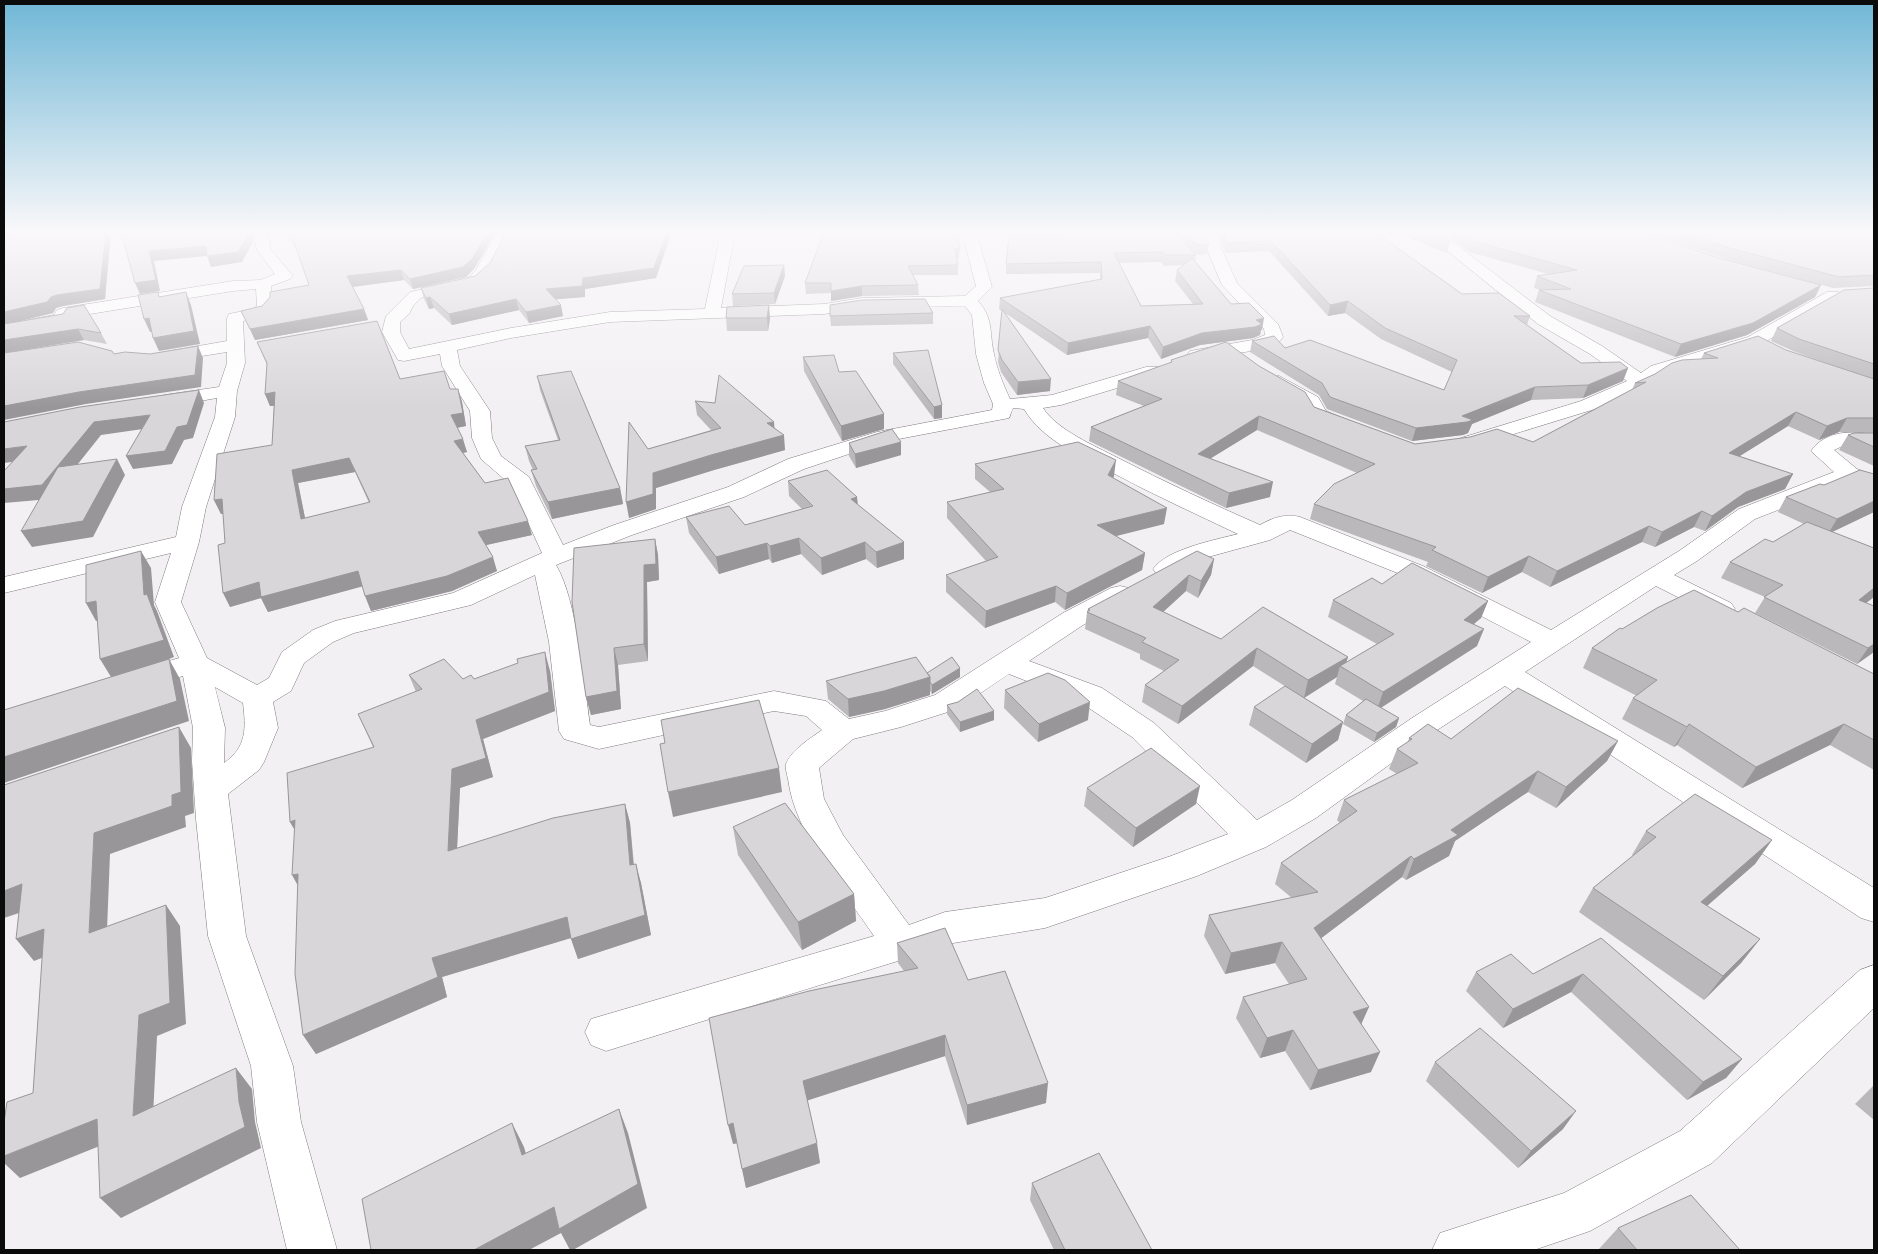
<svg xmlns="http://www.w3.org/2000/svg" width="1878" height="1254" viewBox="0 0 1878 1254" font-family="Mulish,sans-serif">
  <rect width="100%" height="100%" fill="#f3f0f3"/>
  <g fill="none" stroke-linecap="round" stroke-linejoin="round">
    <!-- street casing -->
    <g stroke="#7f7b7e" stroke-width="1">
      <path id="street" d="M253 232H267L271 250 293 276 290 279 271 286 273 307 265 316 243 321 245 363 237 391 235 417 206 507 199 542 181 602 207 658 257 685 269 678 282 652 313 630 335 621 453 593 542 553 511 485 481 459 472 438 470 411 442 366 440 354 404 361 398 360 382 332 386 316 410 292 467 279 476 270 497 232H511L491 272 477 285 421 298 413 306 409 314 400 322V332L409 349 511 328 610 312 705 309 721 232H735L721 308 824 304 862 298 965 296 976 286 962 232H976L992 287 978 301C994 319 989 332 994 354 997 369 1003 384 1010 399L1052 395 1146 367H1160L1162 371 1160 375 1061 405 1043 408C1057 430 1095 446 1118 458 1165 482 1212 504 1260 525 1272 518 1286 513 1300 517L1423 566 1551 630 1679 551 1739 509 1834 472 1811 451C1826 430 1851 431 1874 434V446L1845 445 1834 450 1857 469 1874 476V490L1849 482 1755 519 1697 561 1674 575 1731 603 1735 609 1731 615 1722 617 1713 615 1656 586 1525 672 1874 888V922L1861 918 1505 686 1434 732 1316 818 1266 847 1197 876 1045 928 947 944 901 960 606 1051 591 1045 585 1032 591 1019 874 936C843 890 795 834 788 779 787 775 785 768 786 764 791 750 811 738 822 730L806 716 774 711 599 749 564 739 559 731 549 642 535 575 471 605 354 633 333 642 304 663 291 691 273 702 278 728 264 762 259 770 228 794 246 936 293 1066 301 1122 337 1250H287L257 1122 251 1066 208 936 196 819 192 761 193 728 183 676 140 689 130 687 125 680 130 673 179 658 155 602 171 553 4 593V577L176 537 182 507 215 417 217 398 165 407 158 405 155 401 158 397 165 395 219 387 227 363V352L164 362 158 361 155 357 158 353 164 352 227 341V318L229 314 253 309 257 306 256 289 233 291 71 317 68 323 4 335V325L54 315 57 310 63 308 233 281 261 280 275 274 257 250ZM965 306 972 315 976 354 984 383 993 404 992 410 877 432 788 459 728 487 614 525 563 545 529 477 501 456 492 438 490 411 460 366 457 350 511 338 610 322 824 314 862 308ZM1013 408 1024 409C1043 441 1081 456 1113 473 1154 495 1196 514 1238 534 1215 540 1167 549 1153 569L1157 574 1166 577 1175 574 1208 557 1270 540 1290 530 1405 576 1531 642 1412 718 1292 800 1257 820 1154 723 1102 688 1029 661 1083 625 1129 600 1133 594 1129 588 1120 586 1111 588 1063 613 935 695 885 711 849 719 826 701 774 691 599 727 590 725C584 683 577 600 556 565L632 535 744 497 804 469 888 441 1009 418ZM1009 674 1080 702 1132 737 1228 834 1171 856 1045 898 945 912 909 925 843 835 824 799 819 768 853 739 901 727 957 709ZM215 687 243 703C246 728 247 747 224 763L225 728Z
        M1200 232H1214L1237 283 1278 324 1283 337 1280 341 1257 350 1196 360 1190 359 1187 355 1190 351 1252 340 1265 335 1264 329 1222 285Z
        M1424 232H1440L1550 316 1602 346 1641 373 1651 366 1748 337 1827 292H1839L1841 295 1760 345 1665 374 1648 386 1595 409 1468 448 1461 446 1458 442 1461 438 1581 401 1627 381 1590 354 1538 324Z
        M1279 376 1318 397 1326 411 1352 422 1355 426 1352 430 1345 432 1338 430 1311 419 1303 404 1272 386 1270 382 1272 378Z
        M1874 965V1008L1712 1163 1590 1231 1534 1250H1432L1440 1233 1564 1193 1680 1131 1860 970Z"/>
    </g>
    <!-- street -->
    <use href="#street" fill="#fff" fill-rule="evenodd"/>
  </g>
  <!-- wall -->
  <path fill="#bbb8bb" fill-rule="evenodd" d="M19 232H111L105 299 63 306 56 308 53 313 8 324 63 314 101 333 107 344 84 340 4 353Z
    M285 232H496L474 269 466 277 413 289 404 280 353 287 364 309 368 320 255 340 241 311 262 306 309 285 297 251Z
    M824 232 960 249 959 258H957L958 265V275H913L918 285 919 295 862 296 831 301V293L806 294 805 283Z
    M1053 232H1204L1209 244 1207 254 1197 255 1194 253 1196 255 1195 262 1231 304 1262 330H1261L1260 335 1253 338 1200 345 1161 359 1148 338 1067 355 1005 313 1050 391 1017 395 1001 372 998 362 1002 311 999 309 1000 298 1100 279V273L1006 274V264L1054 236ZM1161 262 1164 266 1183 265 1177 270 1175 281 1193 304 1141 306 1119 263Z
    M1216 232H1375L1462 294 1530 316 1527 325 1581 363 1628 368 1623 381 1583 398 1531 400 1472 424 1468 433 1463 435 1412 441 1327 409 1319 395 1250 352 1252 341 1285 348 1444 390 1452 372 1381 339 1345 313 1328 316 1269 251 1226 253Z
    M1395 232H1437L1450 242 1447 253Z
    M1442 232H1643L1719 258 1821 285 1815 297 1747 335 1675 357 1535 302 1539 290H1541L1534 288 1537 276 1548 274 1469 252Z
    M1647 232H1868L1874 234V433L1839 432 1819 440 1788 426 1740 456 1793 474 1785 489 1738 507 1705 531 1694 527 1655 547 1642 542 1550 587 1522 572 1482 593 1426 566 1428 562 1310 519 1314 504 1357 473 1257 430 1211 458 1270 497 1226 508 1089 441 1091 427 1144 406 1116 395 1118 381 1171 363V360L1314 407 1415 444 1533 442 1632 390 1635 383 1701 359 1704 353 1786 350 1839 368 1793 351 1771 341 1777 328 1874 288V286L1833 288 1726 259Z
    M490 263 656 278 585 289V297L555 299 563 316 529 323 519 310 452 325 434 308 429 309 424 299 421 288 475 276Z
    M784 265 785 276 775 304 733 306 732 294Z
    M933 313V324L831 326 830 316Z
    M726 318H770L768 331H727Z
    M257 342 400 379 450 389H458L462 402 466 426 457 428 467 452 463 453 485 483 532 535 486 545 497 571 452 591 371 611 362 586 268 612 261 598 230 607 223 514H221L214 500 272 445 274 406H270L265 394 267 365ZM355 472 369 503 305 518 298 483Z
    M893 353 942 405V418L934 419 893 364Z
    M803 357 839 372 884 414V429L842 441 804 371Z
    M537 376 620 488 623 504 552 519 536 486 531 470H533L529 461 525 446 558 440 540 390Z
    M695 401 775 428 785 450 714 470 656 488V509L629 518 648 449 711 430 697 415Z
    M1874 433V466L1839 450 1848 435Z
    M849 443 901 455 856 468 849 456Z
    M975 464 1114 476 1113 478 1164 524 1116 536 1145 553 1142 570 1065 610 1055 602 985 628 946 592V575L986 561 947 518V502L990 492 975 479Z
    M1874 474V512L1832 532 1874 548V597L1866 603 1874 652 1857 664 1755 613 1765 597 1721 578 1730 562 1773 542 1804 524 1778 512 1786 497 1824 485Z
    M788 481 857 497 858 505 904 559 877 568 866 559 822 575 801 554 772 563 769 559 719 574 689 533 686 517 745 525 802 509 789 496Z
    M655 539 658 555 659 580 647 582 648 661 618 665 621 709 591 715 586 697Z
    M1214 559 1211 575 1198 598 1186 591 1163 612 1221 639 1348 657 1346 663 1377 644 1328 617 1333 600 1382 584 1488 601 1481 618 1474 624 1477 646 1381 708 1399 718 1396 727 1374 742 1343 724 1346 715 1363 701 1335 684 1337 677 1304 698 1343 722 1338 740 1306 763 1249 725 1254 707 1296 693 1253 666 1178 724 1142 702 1145 685 1164 671 1140 659V654L1085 629 1087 612 1088 609Z
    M1738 612 1874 674V770L1830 745 1742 788 1677 745 1674 747 1622 719 1633 698 1637 696 1583 668 1592 648 1622 629Z
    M550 671 555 711 483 739 493 777 460 788 457 848 625 804 630 823 634 864 641 883 651 935 578 959 571 938 442 977 447 997 316 1054 303 1035 298 885 295 830 290 822 373 747 358 714 416 692 409 675 463 679H474Z
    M927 673 960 677 932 694 930 691V695L885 709 849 717 828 699 826 681Z
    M1005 690 1088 720 1038 742 1004 708Z
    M958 702 994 711V720L960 732 947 714V705Z
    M1409 738 1618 741 1607 761 1556 808 1528 792 1455 841 1449 856 1406 880 1402 877 1321 938 1362 1024 1371 1072 1310 1090 1285 1051 1260 1058 1236 1018 1243 997 1289 984 1275 963 1225 974 1204 936 1209 915 1292 898 1275 884 1281 863 1340 823 1337 820 1344 800 1397 774 1389 769 1397 749 1408 742Z
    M1087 788 1196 804 1133 847 1084 806Z
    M733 827 854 894 856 921 802 950 738 855Z
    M1646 831 1772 840 1755 864 1707 906 1760 939 1741 963 1704 1000 1579 912 1593 888 1633 856 1632 855Z
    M1601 938 1742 1059 1726 1078 1687 1100 1571 992 1503 1028 1466 991 1476 972 1533 974Z
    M897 943 968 980 1046 1103 967 1125 945 1056 807 1100 820 1163 746 1188 737 1143 733 1144 904 971 898 963Z
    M1435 1062 1563 1129 1518 1168 1426 1081Z
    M1874 1085V1120L1855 1104Z
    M1032 1183 1152 1250H1054L1030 1200Z
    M1618 1228 1740 1250H1598Z"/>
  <!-- shaded-wall -->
  <path fill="#989698" d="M4 232H16L4 239Z
    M106 232H111L105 299 63 306 56 308 53 313 4 325V312L51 297Z
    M250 232H252L253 242 242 262 211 267 207 256 154 261 160 291 140 294 135 283 149 251 206 246Z
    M488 232H496L474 269 466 277 413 289 410 279Z
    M667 232H672L656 278 585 289V297L548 300 546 289 583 278Z
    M784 265 785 276 775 304 774 293Z
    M401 270 404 280 351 287 347 276Z
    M1821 285 1815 297 1747 335 1675 357 1681 344Z
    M862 286V296L831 301V291Z
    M186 292 191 305 200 344 159 351 153 338Z
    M430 297 434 308 429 309 426 298Z
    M516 299 519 310 452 325 449 314Z
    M1348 301 1345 313 1328 316 1330 305Z
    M561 305 563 316 529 323 526 312Z
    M769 305 770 318 768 331 767 318Z
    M364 309 368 320 255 340 250 329Z
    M149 318 155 331 150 332 144 319Z
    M1264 318 1262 330H1261L1260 335 1253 338 1200 345 1161 359 1163 347 1202 333Z
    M1150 326 1148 338 1067 355 1068 343Z
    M78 329 84 340 4 353V340Z
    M198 346 203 358 201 387 86 404 4 420V403Z
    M1628 368 1623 381 1583 398 1588 385Z
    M1051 379 1050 391 1017 395 1018 382Z
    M1535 387 1531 400 1472 424 1468 433 1463 435 1412 441 1416 428 1462 416Z
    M458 389 462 402 466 426 455 428 451 415Z
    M199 390 204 403 193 438 184 440 172 464 133 469 126 456 177 427Z
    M275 392 280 405 270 406 265 394Z
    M942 405V418L934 419V407Z
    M1796 412 1788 426 1722 467 1729 453Z
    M884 414V429L842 441 841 426Z
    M150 415 157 427 101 435 50 499 4 503V489L94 422Z
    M1259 416 1257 430 1195 468 1198 454Z
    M1847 418 1839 432 1819 440 1827 426Z
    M774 422 775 436 767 423Z
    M784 435 785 450 714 470 656 488V509L629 518 626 502 653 473 711 455Z
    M463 439 467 452 458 454 454 441Z
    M901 442V455L856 468 855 454Z
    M27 446 35 459 4 463V449Z
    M349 458 355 472 298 483 308 533 301 519 292 470Z
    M117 459 125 475 93 537 32 547 21 531Z
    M1116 460 1114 476 1106 490 1108 475Z
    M1793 474 1785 489 1738 507 1705 531 1712 516 1746 492Z
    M1273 482 1270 497 1226 508 1229 493Z
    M620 488 623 504 552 519 548 502Z
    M857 497 858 513 851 499Z
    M222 499 229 513 221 514 214 500Z
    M1874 501V512L1828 534 1837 519Z
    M1167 508 1164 524 1096 541 1097 525Z
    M1702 511 1694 527 1655 547 1662 532Z
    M528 521 532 535 482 546 478 532Z
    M1649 526 1642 542 1550 587 1557 571Z
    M799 538 801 554 772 563 770 546Z
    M655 539 658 555 659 580 647 582 648 661 644 644V565Z
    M865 542 866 559 822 575 821 558Z
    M904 542V559L877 568 876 552Z
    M767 543 769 559 719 574 716 557Z
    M141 551 151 568 154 605 157 611 174 657 169 659 180 679 189 721 4 783V757L111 677 100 659 144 595Z
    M1145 553 1142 570 1065 610 1067 593Z
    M1529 556 1522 572 1482 593 1488 577Z
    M493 557 497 571 452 591 371 611 365 596Z
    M1214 559 1211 575 1198 598 1201 581Z
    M358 571 364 586 268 612 261 598 230 607 223 593 259 582Z
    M1189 575 1186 591 1150 624 1153 607Z
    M1056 586 1055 602 985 628 986 611Z
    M1874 588V597L1849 616 1859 600Z
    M96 601 106 618 96 621 86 603Z
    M1488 601 1481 618 1458 637 1464 620Z
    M1484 629 1477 646 1377 710 1383 692Z
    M1874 644V652L1857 664 1868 648Z
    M614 648 618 665 621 709 591 715 586 697Z
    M1257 648 1253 666 1178 724 1182 706Z
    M545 652 550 671 555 711 483 739 493 777 460 788 456 870 448 851 452 769 476 720Z
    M1348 657 1344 669 1340 666 1337 677 1304 698 1308 680Z
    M960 668V677L932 694V685Z
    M930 677V695L885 709 849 717 848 699Z
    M1090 702 1088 720 1038 742 1039 724Z
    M994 711V720L960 732V722Z
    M1399 718 1396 727 1374 742 1377 733Z
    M1343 722 1338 740 1306 763 1312 744Z
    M1689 724 1677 745 1674 747 1687 727Z
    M1844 724 1830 745 1742 788 1756 767Z
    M179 727 191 748 194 813 185 816 186 827 110 854 106 955 89 933 94 833 172 795Z
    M1618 741 1607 761 1556 808 1566 787Z
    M779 768 782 792 673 817 668 792Z
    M1538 771 1528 792 1455 841 1449 856 1406 880 1414 859 1451 830Z
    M1200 786 1196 804 1133 847 1136 828Z
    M625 804 630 823 635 885 630 865Z
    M295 820 301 841 290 822Z
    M1772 840 1755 864 1684 926 1701 902Z
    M1411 856 1402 877 1307 949 1314 928Z
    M636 864 641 883 651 935 578 959 571 939Z
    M298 874 303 895 292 875Z
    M22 884 40 906 4 918V891Z
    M854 894 856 921 802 950 798 922Z
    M166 905 180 926 186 1024 157 1036 152 1136 133 1116 139 1015Z
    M567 917 574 937 442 977 447 997 316 1054 303 1035 432 958Z
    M44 929 62 950 34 961 16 939Z
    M1760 939 1741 963 1704 1000 1723 976Z
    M1282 942 1275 963 1225 974 1231 953Z
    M1583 974 1571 992 1503 1028 1513 1009Z
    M1369 1007 1360 1027 1353 1012Z
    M1293 1030 1285 1051 1260 1058 1267 1038Z
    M945 1035V1056L806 1101 803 1081Z
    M1380 1052 1371 1072 1310 1090 1318 1070Z
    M1742 1059 1726 1078 1687 1100 1703 1082Z
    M236 1068 252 1089 255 1122 261 1148 121 1218 100 1198 239 1102Z
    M1048 1083 1046 1103 967 1125V1105Z
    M619 1109 628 1133 647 1208 573 1250H570L561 1233 529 1250H474Z
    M1576 1111 1563 1129 1518 1168 1531 1151Z
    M97 1119 117 1139 20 1178 4 1163V1156Z
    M512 1123 524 1147 533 1179 522 1155Z
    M733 1123 738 1143 733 1144 728 1125Z
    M817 1143 820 1163 746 1188 742 1169Z"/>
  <!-- building -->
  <path fill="#d9d6d9" stroke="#989698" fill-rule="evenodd" d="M19 232H106L100 289 57 295 51 297 47 302 4 312V242Z
    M121 232H250V233L238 252 207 256 206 246 149 251 156 280 135 283Z
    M287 232H488L472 259 463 267 410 279 401 270 347 276 364 309 250 329 241 311 262 306 270 297V292L309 285 294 242Z
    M506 232H667L654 268 583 278 582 286 546 289 561 305 526 312 516 299 449 314 430 297 426 298 421 288 475 276 490 263Z
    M824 232H957L960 249H955L958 265 908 266 918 285 862 286 831 291V283H805Z
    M1057 232H1204L1209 244 1199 245 1176 234 1196 255H1165L1163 252 1114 253 1141 306 1203 304 1177 270 1192 258 1231 304 1249 303 1264 318 1256 320 1262 324 1255 327 1202 333 1163 347 1150 326 1068 343 1000 298 1102 279 1101 262 1006 264 1009 236H1058Z
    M1222 232H1375L1462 294 1499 293 1530 316H1514L1581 363 1620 362 1628 368 1588 385 1535 387 1462 416 1473 420 1467 422 1416 428 1330 397 1322 383 1252 341 1274 336 1285 348 1310 340 1444 390 1457 360 1385 328 1348 301 1330 305 1271 241 1227 243Z
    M1424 232H1437L1450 242Z
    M1460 232H1643L1719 258 1821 285 1753 323 1681 344 1539 290 1571 289 1537 276 1577 270 1473 241Z
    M1682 232H1868L1874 234V275L1839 277 1730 248Z
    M784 265 774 293 732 294 744 266Z
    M1874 288V364L1799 339 1777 328 1844 290Z
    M158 292 159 297 186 292 194 331 153 338 149 318 144 319 138 295Z
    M925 299 933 313 830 316V305L862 300Z
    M84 305 101 333 78 329 4 340V324L63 314 67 308Z
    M769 305 767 318H726L727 307Z
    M1002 309 1051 379 1018 382 1002 360 998 350Z
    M377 321 400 379 444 371 450 389H458L463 413 451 415 463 439 454 441 485 483 508 478 528 521 478 532 493 557 447 576 365 596 358 571 261 597 259 582 223 593 218 545 225 543 222 499 214 500 217 454 272 445 275 392 265 394 267 363 257 342ZM349 458 370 502 301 519 292 470Z
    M1758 336 1786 350 1874 379V418H1847L1827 426 1796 412 1729 453 1793 474 1746 492 1712 516 1702 511 1662 532 1649 526 1557 571 1529 556 1488 577 1432 550 1436 547 1314 504 1334 484 1375 464 1259 416 1198 454 1273 482 1229 493 1091 427 1162 399 1118 381 1172 362 1171 360 1226 342 1259 366 1305 392 1314 407 1415 444 1470 437 1497 429 1533 442 1646 382 1635 383 1655 374 1672 363 1682 360 1718 358 1704 353Z
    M78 342 112 351 114 354 125 352 150 354 198 346 195 375 79 392 4 406V353Z
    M928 350 942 405 934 407 893 353Z
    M834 355 839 372 856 371 884 414 841 426 803 357Z
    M571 371 620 488 548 502 531 470 537 469 525 446 560 440 537 376Z
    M719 375 774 422 767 423 784 435 711 455 653 473V494L626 502 629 422 648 449 721 428 695 401 715 403Z
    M199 390 187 425 177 427 165 451 126 456 150 415 94 422 42 485 4 489V471L27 446 4 449V422L80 407Z
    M892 429 901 442 855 454 849 443Z
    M1854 433H1874V447L1848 435Z
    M1078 442 1116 460 1108 475 1167 508 1097 525 1145 553 1067 593 1056 586 986 611 946 575 998 557 947 502 1004 489 975 464Z
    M117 459 83 521 21 531 58 467Z
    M827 470 857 497 851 499 904 542 876 552 865 542 821 558 799 538 770 546 767 543 716 557 686 517 729 506 745 525 813 506 788 481Z
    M1860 470 1874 474V501L1837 519 1786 497 1820 484 1824 485Z
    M1807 522 1874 548V588L1859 600 1874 606V644L1868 648 1764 597 1783 585 1730 562 1765 539 1773 542Z
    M655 539 656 564 644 565V644L614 648 617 691 586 697 572 602 574 548Z
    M141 551 144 595 147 594 164 640 100 659 96 601 86 603V565Z
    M1197 551 1214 559 1201 581 1189 575 1153 607 1221 639 1263 607 1348 657 1308 680 1257 648 1182 706 1145 685 1179 660 1142 642 1146 638 1087 612 1090 610 1088 609Z
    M1412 563 1488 601 1464 620 1484 629 1383 692 1340 666 1394 634 1333 600 1372 578 1382 584Z
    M1694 590 1738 612 1744 608 1874 674V740L1844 724 1756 767 1689 724 1687 727 1633 698 1657 680 1592 648 1620 628 1622 629 1657 608Z
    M545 652 549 692 476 720 486 758 452 769 448 851 553 818 625 804 630 865 636 864 645 915 571 939 567 917 432 958 438 977 303 1035 295 974 298 874 292 875 295 820 290 822 287 773 374 747 358 714 422 689 409 675 444 659 463 679 471 675 474 679 518 663 517 659Z
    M916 657 930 677 884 691 848 699 826 681Z
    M952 657 960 668 932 685 930 682V677L927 673Z
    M169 659 177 701 4 757V710Z
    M1048 673 1065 680 1090 702 1039 724 1005 690Z
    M1285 686 1343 722 1312 744 1254 707Z
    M1518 688 1618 741 1566 787 1538 771 1451 830 1458 835 1414 859 1411 856 1314 928 1369 1007 1353 1012 1380 1052 1318 1070 1293 1030 1267 1038 1243 997 1307 979 1282 942 1231 953 1209 915 1318 892 1281 863 1357 811 1344 800 1418 763 1397 749 1412 739 1409 738 1428 724 1451 739Z
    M977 689 994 711 960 722 947 705 958 702Z
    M1366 699 1399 718 1377 733 1346 715Z
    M759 700 779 768 668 792 660 744 665 743 661 720Z
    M179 727 181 792 172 795V806L94 833 89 933 166 905 170 1003 139 1015 133 1116 236 1068 239 1102 245 1127 100 1198 97 1119 4 1156V1122L7 1102 33 1093 44 929 16 939 22 884 4 891V785Z
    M1151 748 1200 786 1136 828 1087 788Z
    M1695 794 1772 840 1701 902 1760 939 1723 976 1593 888 1656 837 1646 831Z
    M785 803 854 894 798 922 733 827Z
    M945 928 968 980 1005 971 1048 1083 967 1105 945 1035 803 1081 817 1143 742 1169 733 1123 728 1125 709 1018 809 991 918 968 897 943Z
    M1601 938 1742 1059 1703 1082 1583 974 1513 1009 1476 972 1511 954 1533 974Z
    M1480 1028 1576 1111 1531 1151 1435 1062Z
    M619 1109 638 1184 559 1229 554 1207 474 1250H371L362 1199 512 1123 522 1155Z
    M1099 1153 1152 1250H1065L1032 1183Z
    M1691 1195 1740 1250H1637L1618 1228Z"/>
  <!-- sky -->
  <linearGradient id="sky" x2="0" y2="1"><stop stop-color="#70b7d6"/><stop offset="0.57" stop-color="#faf8fa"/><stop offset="1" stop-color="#faf8fa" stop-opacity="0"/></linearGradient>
  <rect width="1878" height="408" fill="url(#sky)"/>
  <!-- border -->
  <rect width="1878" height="1254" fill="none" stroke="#0c0b0c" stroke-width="10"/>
</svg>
